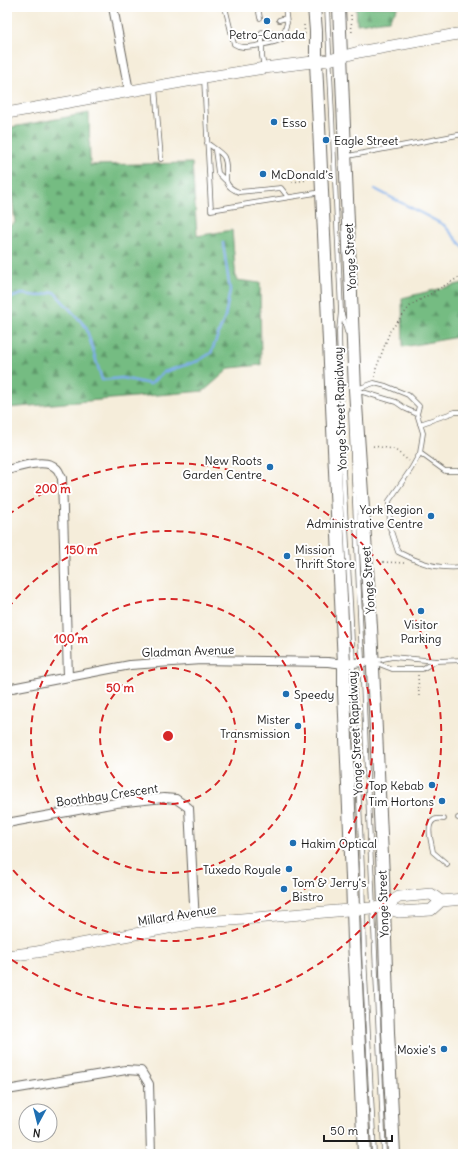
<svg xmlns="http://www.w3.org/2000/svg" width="470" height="1161" viewBox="0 0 470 1161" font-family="Delius,sans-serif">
  <defs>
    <pattern id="forest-firs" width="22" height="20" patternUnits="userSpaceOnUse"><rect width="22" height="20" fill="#74bc82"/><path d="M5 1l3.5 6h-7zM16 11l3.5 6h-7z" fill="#5e986a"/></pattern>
  </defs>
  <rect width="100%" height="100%" fill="#fff"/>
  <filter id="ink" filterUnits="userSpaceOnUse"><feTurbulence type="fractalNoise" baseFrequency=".025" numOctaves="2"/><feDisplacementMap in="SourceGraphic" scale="8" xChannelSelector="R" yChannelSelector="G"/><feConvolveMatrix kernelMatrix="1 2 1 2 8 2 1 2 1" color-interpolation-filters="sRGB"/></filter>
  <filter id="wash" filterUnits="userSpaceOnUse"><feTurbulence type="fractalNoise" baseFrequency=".012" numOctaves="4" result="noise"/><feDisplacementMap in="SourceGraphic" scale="16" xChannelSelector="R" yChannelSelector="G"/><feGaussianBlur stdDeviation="0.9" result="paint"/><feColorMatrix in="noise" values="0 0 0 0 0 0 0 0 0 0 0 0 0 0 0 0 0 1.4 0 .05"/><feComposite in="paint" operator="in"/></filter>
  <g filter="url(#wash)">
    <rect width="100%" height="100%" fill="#f5edda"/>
    <!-- forest -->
    <path fill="url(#forest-firs)" stroke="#486c4f" d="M356 7H398L389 20 357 24Z
      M89 113 90 165 192 163 197 236 232 230 236 280 260 283 261 365 230 368 204 391 7 408V227L15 223 11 186 7 182V128Z
      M463 283V336L403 347 402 298Z"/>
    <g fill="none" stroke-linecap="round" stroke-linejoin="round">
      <!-- stream -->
      <path stroke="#7eade9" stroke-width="2.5" d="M375 189 444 225 463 247
        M7 299 22 294 39 296 54 292 86 327 102 380 122 378 150 384 164 372 198 361 211 353 225 317 230 290 223 243"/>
    </g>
  </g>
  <g filter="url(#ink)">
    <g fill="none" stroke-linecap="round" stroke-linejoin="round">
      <!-- lane casing -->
      <g stroke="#68655e" stroke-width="5.5">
        <path id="lane" d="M225 7 234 44C237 46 239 47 243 47 252 47 275 43 282 39L287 23 285 7
          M258 7 260 18
          M327 7 341 311 339 331 342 450 351 620 362 869 364 954 374 1154
          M279 20 286 18
          M262 32V56L264 68
          M262 35 271 33
          M204 79 211 210 322 192
          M155 87 161 159
          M207 143C212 147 222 153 224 157 231 172 217 184 239 192L281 188 288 197
          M215 150 218 173 225 180
          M348 156 463 134
          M342 314 347 332
          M357 389 374 383 386 386 408 395 419 406 417 414 423 433 420 453 411 469 389 501 390 528 398 552C422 564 436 569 463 567
          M356 390 396 402 406 409 417 414
          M351 413 384 1154
          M420 424 455 412H463
          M420 453 445 471H463
          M374 661 392 657 437 661 463 660
          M374 662 392 669H422L436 661
          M458 818H463
          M444 819C440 819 436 818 434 820 425 825 432 844 433 852L447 864"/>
      </g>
      <!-- street casing -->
      <g stroke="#68655e" stroke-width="10">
        <path id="street" d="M113 7 129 91
          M7 470C19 467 47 457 57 469 59 471 60 475 62 478L68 677
          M7 689 130 665 201 660 328 662 344 664 373 661
          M7 823 116 803 164 798 176 799 189 808 195 923
          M7 1090 126 1070 141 1071 149 1084 151 1154"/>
      </g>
      <!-- secondary casing -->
      <g stroke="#68655e" stroke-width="12">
        <path id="secondary" d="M7 113 204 78 264 68 329 60 359 52 463 33
          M383 907 399 897 431 894 441 901
          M7 956 37 952 195 923 383 907 399 912 431 910 441 901 463 899"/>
      </g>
      <!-- primary casing -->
      <g stroke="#68655e" stroke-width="14">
        <path id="primary" d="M314 7 316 31V62L344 664V692L352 878 354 940 364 1154
          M339 7 355 390 371 627 383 876 388 1032 394 1154"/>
      </g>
      <!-- path -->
      <path stroke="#68655e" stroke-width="1.5" stroke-dasharray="1 3" stroke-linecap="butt" d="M351 15 352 35
        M304 25 305 35
        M292 182 307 180
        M375 377 376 369 390 331 411 305 463 275
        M373 446 394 449 409 461
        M383 562 405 563
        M418 675 419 696"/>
      <!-- lane -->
      <use href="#lane" stroke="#fff" stroke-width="4"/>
      <!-- street -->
      <use href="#street" stroke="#fff" stroke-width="8"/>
      <!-- secondary -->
      <use href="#secondary" stroke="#fff" stroke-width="11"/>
      <!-- primary -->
      <use href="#primary" stroke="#fff" stroke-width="12"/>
    </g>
  </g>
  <!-- distance rings -->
  <g fill="none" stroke="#d62828" stroke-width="2" stroke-dasharray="7 5">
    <circle cx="168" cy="736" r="68"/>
    <circle cx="168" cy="736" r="137"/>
    <path d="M8 608A205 205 0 1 1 8 864"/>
    <path d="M8 515A273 273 0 1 1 8 957"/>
  </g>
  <!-- markers -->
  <g fill="#1f6fb2" stroke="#fff" stroke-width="1.5">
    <circle cx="267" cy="21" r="4"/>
    <circle cx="274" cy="122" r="4"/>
    <circle cx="326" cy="140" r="4"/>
    <circle cx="263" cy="174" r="4"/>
    <circle cx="270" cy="467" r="4"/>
    <circle cx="431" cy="516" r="4"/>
    <circle cx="287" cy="556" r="4"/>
    <circle cx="421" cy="611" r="4"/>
    <circle cx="286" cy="694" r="4"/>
    <circle cx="298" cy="726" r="4"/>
    <circle cx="432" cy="785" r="4"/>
    <circle cx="442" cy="801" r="4"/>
    <circle cx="293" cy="843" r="4"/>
    <circle cx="289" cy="869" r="4"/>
    <circle cx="284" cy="889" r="4"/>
    <circle cx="444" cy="1049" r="4"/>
  </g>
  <g text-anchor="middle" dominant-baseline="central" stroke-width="4" stroke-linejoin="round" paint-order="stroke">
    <!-- poi labels -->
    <g font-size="12" fill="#1c1c1c" stroke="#fff" text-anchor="start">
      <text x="267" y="34" text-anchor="middle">Petro-Canada</text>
      <text x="282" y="122">Esso</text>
      <text x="334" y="140">Eagle Street</text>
      <text x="271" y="174">McDonald's</text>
      <text x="262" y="460" text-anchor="end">New Roots<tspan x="262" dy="14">Garden Centre</tspan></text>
      <text x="423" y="509" text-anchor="end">York Region<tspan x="423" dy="14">Administrative Centre</tspan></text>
      <text x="295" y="549">Mission<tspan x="295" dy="14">Thrift Store</tspan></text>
      <text x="421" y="624" text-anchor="middle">Visitor<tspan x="421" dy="14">Parking</tspan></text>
      <text x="294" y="694">Speedy</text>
      <text x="290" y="719" text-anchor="end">Mister<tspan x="290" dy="14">Transmission</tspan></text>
      <text x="424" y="785" text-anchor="end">Top Kebab</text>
      <text x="434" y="801" text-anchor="end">Tim Hortons</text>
      <text x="301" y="843">Hakim Optical</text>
      <text x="281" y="869" text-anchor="end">Tuxedo Royale</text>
      <text x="292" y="882">Tom &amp; Jerry's<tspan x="292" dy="14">Bistro</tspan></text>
      <text x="436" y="1049" text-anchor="end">Moxie's</text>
    </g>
    <!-- street labels -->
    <g font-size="12" fill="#1c1c1c" stroke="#fff">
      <text transform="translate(350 257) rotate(-93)">Yonge Street</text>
      <text transform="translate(340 409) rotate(-92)">Yonge Street Rapidway</text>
      <text transform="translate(368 580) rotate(-94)">Yonge Street</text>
      <text transform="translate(188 651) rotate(-2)">Gladman Avenue</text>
      <text transform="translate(355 733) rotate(-93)">Yonge Street Rapidway</text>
      <text transform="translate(107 795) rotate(-8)">Boothbay Crescent</text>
      <text transform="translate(383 904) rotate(-92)">Yonge Street</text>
      <text transform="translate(177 915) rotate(-9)">Millard Avenue</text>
    </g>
  </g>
  <circle cx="168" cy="736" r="6" fill="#d62828" stroke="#fff" stroke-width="2"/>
  <g font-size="12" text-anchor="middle" font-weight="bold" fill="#d62828" stroke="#fff" stroke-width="4" stroke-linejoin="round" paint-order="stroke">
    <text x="53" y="493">200 m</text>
    <text x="81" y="554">150 m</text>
    <text x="71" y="643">100 m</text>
    <text x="120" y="692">50 m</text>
  </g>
  <!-- margin -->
  <rect width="470" height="1161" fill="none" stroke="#fff" stroke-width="24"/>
  <!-- north arrow -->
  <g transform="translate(38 1123) rotate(187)"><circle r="19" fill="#ffffff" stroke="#a4a4a4"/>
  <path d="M0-3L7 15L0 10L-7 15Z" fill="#1f6fb2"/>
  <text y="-6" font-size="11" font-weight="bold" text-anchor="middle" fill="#1c1c1c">N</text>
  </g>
  <!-- scale -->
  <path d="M324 1135v6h68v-6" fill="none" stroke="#1c1c1c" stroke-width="2"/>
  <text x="330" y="1135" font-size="12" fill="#1c1c1c" stroke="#ffffff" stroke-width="3" paint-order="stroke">50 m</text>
</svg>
